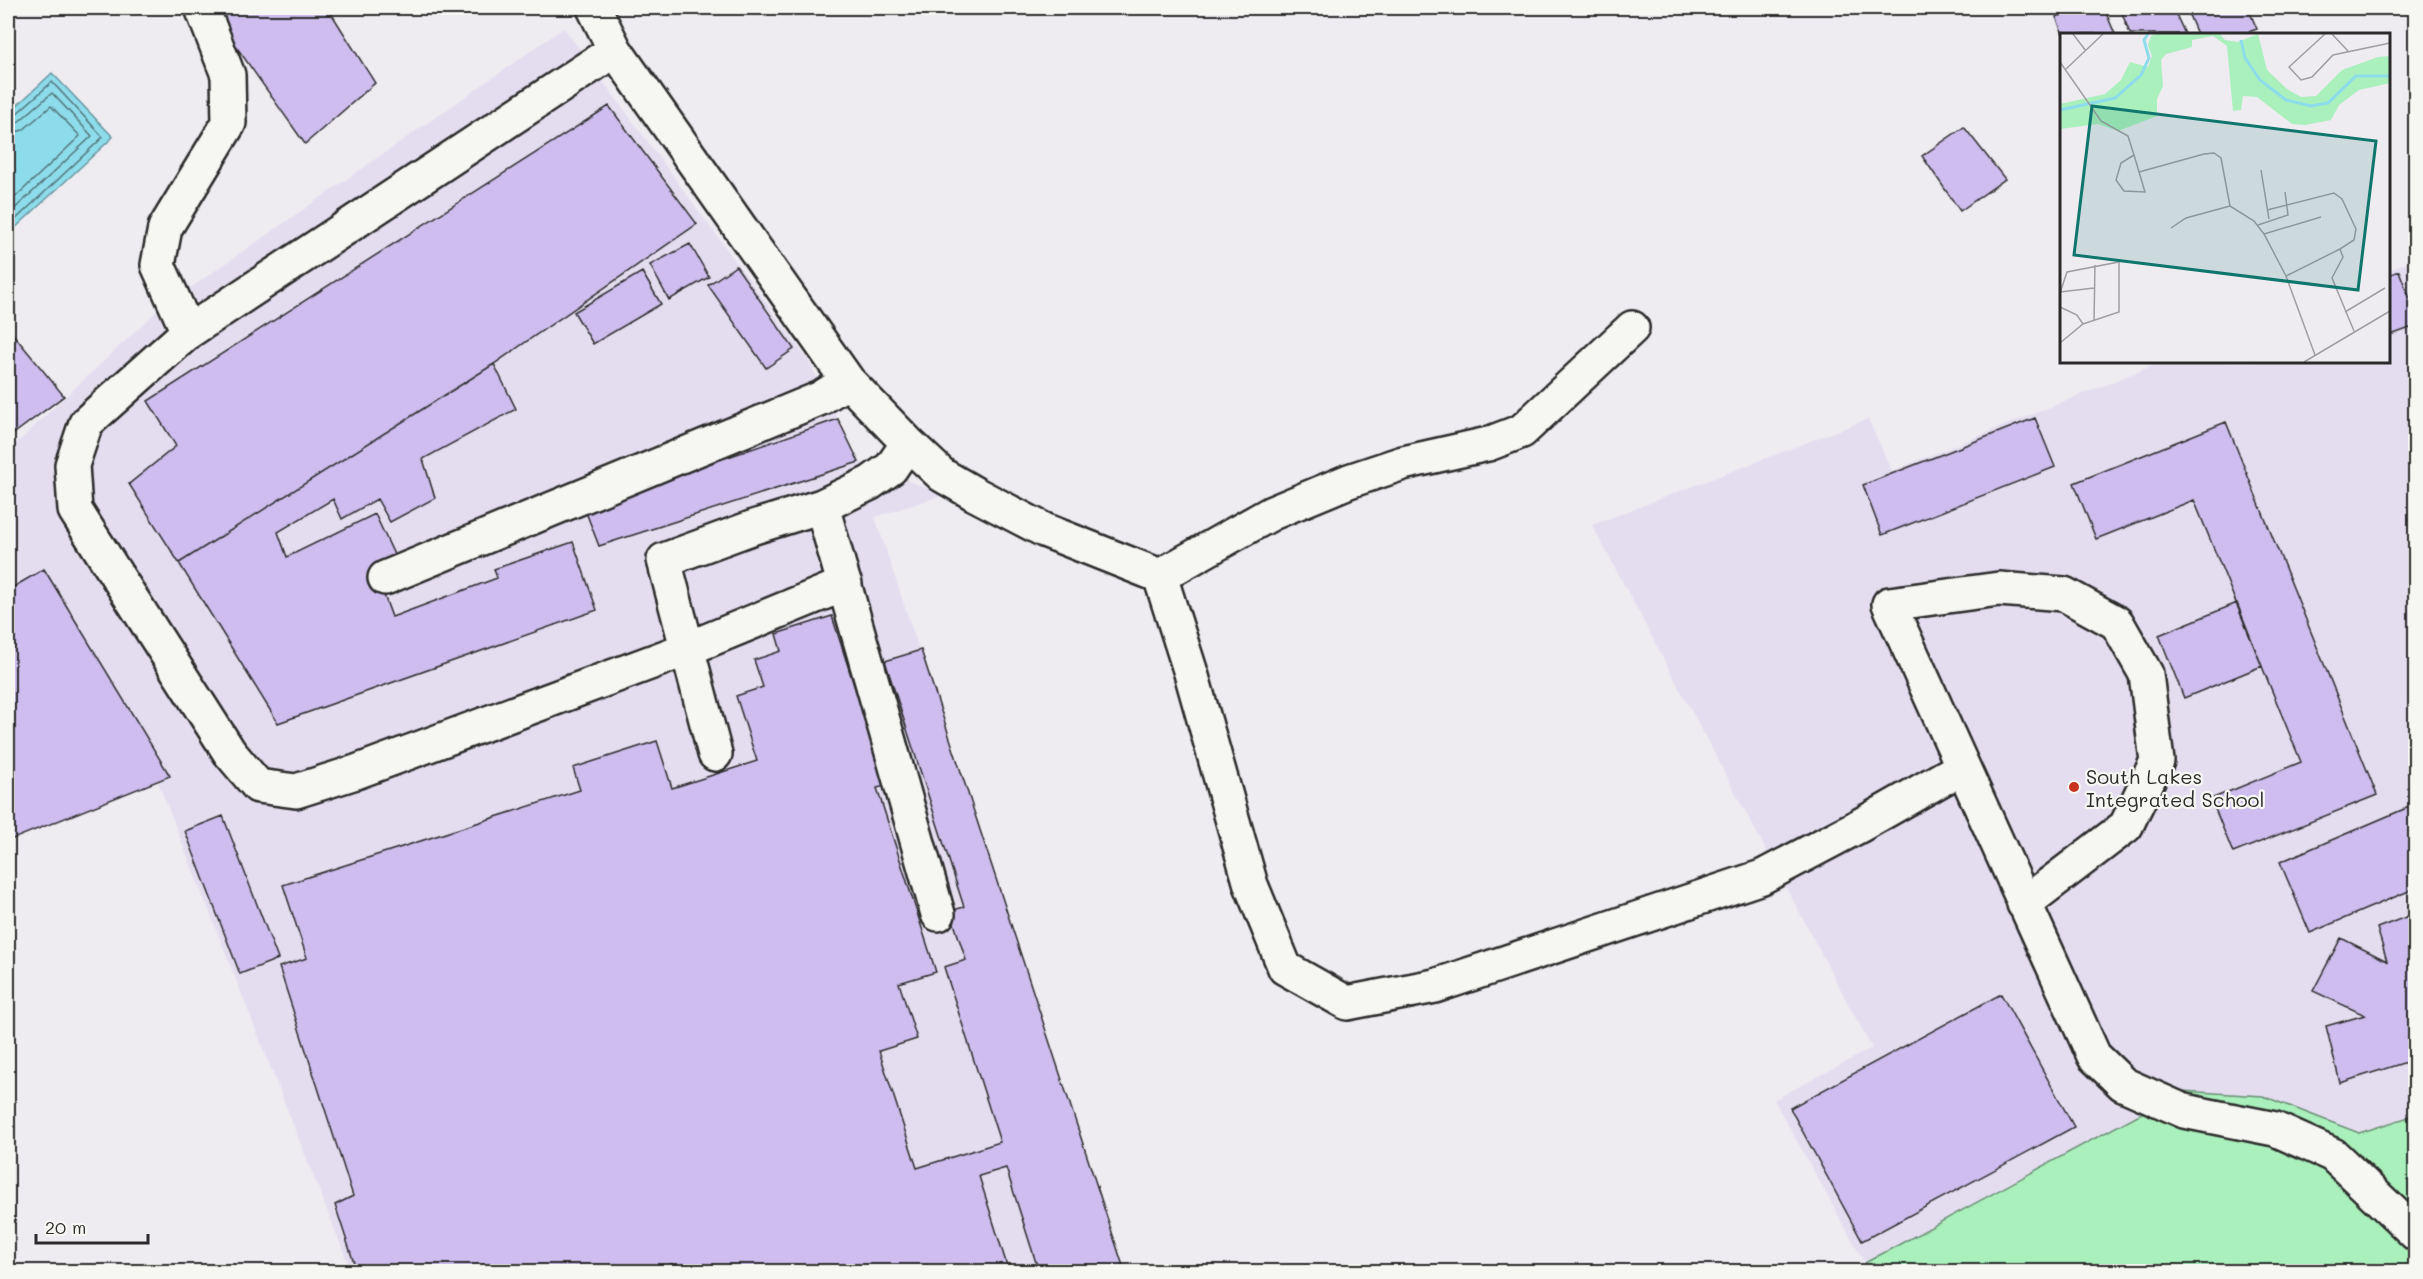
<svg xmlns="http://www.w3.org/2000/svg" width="2423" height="1279" viewBox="0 0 2423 1279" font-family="Mali,sans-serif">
  <rect width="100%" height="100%" fill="#eeebf1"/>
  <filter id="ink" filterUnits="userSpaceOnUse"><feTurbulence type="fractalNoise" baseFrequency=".0167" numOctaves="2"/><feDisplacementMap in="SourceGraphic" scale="12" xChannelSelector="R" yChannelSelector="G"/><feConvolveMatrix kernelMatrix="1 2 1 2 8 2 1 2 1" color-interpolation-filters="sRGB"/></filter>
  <g filter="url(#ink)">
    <!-- built -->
    <path fill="#e4ddf0" d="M564 28 809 361 859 462 944 495 875 517 1125 1271H351L158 782 8 841V451L156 312Z
      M2415 259V1115L2359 1133 2263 1096 2182 1091 1865 1263 1774 1100 1872 1048 1592 525 1868 419 1892 471 2162 362H2388L2389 270Z"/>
    <!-- green -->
    <path fill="#aaf0bc" stroke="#6a8e74" stroke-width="1.5" d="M2182 1091 2263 1096 2359 1133 2415 1115V1271L1867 1272 1865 1263Z"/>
    <!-- water -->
    <path fill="#8ddceb" stroke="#66959e" stroke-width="1.5" d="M52 73 113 137 12 231 8 226V114Z"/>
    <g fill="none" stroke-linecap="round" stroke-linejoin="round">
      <!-- shore -->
      <path stroke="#527278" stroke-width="1.5" d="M8 118 14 116 52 82 103 137 13 222 8 223
        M8 125 17 123 52 93 92 136 8 215
        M8 134 23 130 51 106 80 136 8 204"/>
    </g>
    <!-- building -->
    <path fill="#cebdee" stroke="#2b2b2b" stroke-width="1.5" d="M216 8H328L375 83 305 144 211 11Z
      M2082 8H2104L2115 34H2063L2056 17Z
      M2120 8H2173L2185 34H2130Z
      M2186 8H2248L2257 29 2243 34H2197Z
      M609 106 697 224 494 364 179 563 129 484 176 446 148 401Z
      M1964 127 2005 179 1960 211 1922 156Z
      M690 244 709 277 669 300 650 265Z
      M736 266 794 349 766 368 708 285Z
      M2399 271 2416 314V326L2388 336V275Z
      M642 272 661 304 593 344 574 312Z
      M8 328 64 396 8 438Z
      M494 364 516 409 423 459 435 498 390 522 377 499 342 519 333 499 278 532 287 557 375 514 397 561 376 573 392 617 497 578 494 569 573 542 597 610 278 723 179 563Z
      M2035 418 2055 467 1882 535 1863 485Z
      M838 419 859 462 599 546 584 507Z
      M2226 422 2377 795 2233 853 2211 799 2301 762 2194 500 2096 539 2074 483Z
      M44 569 170 776 8 841V590Z
      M2237 603 2262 666 2184 698 2159 635Z
      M832 616 886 786 877 788 936 972 899 983 917 1039 879 1051 917 1168 1000 1142 944 967 966 960 950 911 964 907 885 661 921 650 1125 1272H1039L1006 1168 979 1176 1009 1272H826L824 1265 805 1272H675L672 1264 648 1272H357L335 1205 353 1196 279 967 307 958 283 885 580 790 573 768 657 741 672 788 757 761 736 696 763 687 754 660 781 651 776 634Z
      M2416 804V888L2310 933 2280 862Z
      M223 816 278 959 240 974 185 831Z
      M2416 913V1059L2340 1083 2326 1026 2365 1015 2313 991 2341 938 2387 961 2377 928Z
      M2001 994 2074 1127 1862 1241 1790 1108Z"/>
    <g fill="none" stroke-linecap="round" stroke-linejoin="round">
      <!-- minor casing -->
      <g stroke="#2b2b2b" stroke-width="38">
        <path id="minor" d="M594 8 615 50 848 381 908 443 942 475 975 494 1044 530 1160 576 1191 673 1251 885 1285 968 1347 1003 1435 986 1762 877 1859 826 1963 767
          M615 50 188 332 86 423 72 465 75 510 230 753 258 786 296 791 356 772 687 649 845 584
          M188 332 158 265 165 228 229 123 228 75 202 8
          M822 506 938 914
          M1160 576 1272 513 1349 481 1403 463 1488 444 1522 431 1632 328
          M385 578 821 398 848 381
          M715 754 664 560 754 527 822 506 870 483 891 468 908 443
          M2024 904 2126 826 2157 761 2146 674 2117 623 2064 594 1999 589 1889 604 2094 1056 2123 1084 2184 1111 2275 1129 2333 1155 2416 1234"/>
      </g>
      <!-- minor -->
      <use href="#minor" stroke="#f6f6f2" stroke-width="33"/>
    </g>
  </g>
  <!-- markers -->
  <circle fill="#c8321e" stroke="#f6f6f2" stroke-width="2" cx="2074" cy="787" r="6"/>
  <g text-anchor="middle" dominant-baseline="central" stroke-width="4.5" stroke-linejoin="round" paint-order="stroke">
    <!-- poi labels -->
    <g font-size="20" fill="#2b2b2b" stroke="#f6f6f2" text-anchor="start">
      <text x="2086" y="776">South Lakes<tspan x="2086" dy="23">Integrated School</tspan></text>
    </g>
  </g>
  <!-- overview -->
  <g transform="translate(2060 33)">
    <rect width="330" height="330" fill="#eeebf1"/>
    <path d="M97 1H160L165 7 178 9 198 1 207 37 227 56 241 64 256 63 282 37 318 24 330 23V50L299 57 279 72 271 87 245 92 232 91 197 64 183 63 181 77 173 78 167 13 153 3 132 7V14L106 21 101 27 103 53 97 66V83L58 98 38 91 0 96V71L45 61 61 47 70 29 88 34 92 23 88 12 91 3Z" fill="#aaf0bc"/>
    <path fill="none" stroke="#8ddceb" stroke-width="3" d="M181 7 185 25 200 47 226 67 251 73 268 70 296 43H330M0 77 55 65 81 42 89 25 84 7 88 1"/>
    <path fill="none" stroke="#a09ea2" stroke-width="1.5" d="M13 1 26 18M265 1 229 34 241 47 252 44 273 22 330 10M272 1 288 18M0 29 41 88 68 103 74 122 85 159 64 158 56 147 61 130 74 122M6 36 43 1M201 137 209 186M79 139 144 121 154 120 161 125 170 173 194 188 204 201 226 243 255 322M207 177 274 160 282 166 296 196 294 207 280 216 226 243M198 192 228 182 225 159M111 195 126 185 170 173M204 201 261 184M280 216 283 224 272 245 294 298M0 259 34 255M0 260 7 239 59 229V279L23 291 0 310M0 274 17 282 23 291M285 279 325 255M34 288 35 232M244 329 330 278"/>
    <path fill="#0f766e" fill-opacity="0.15" stroke="#0f766e" stroke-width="3" d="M32 73 316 108 298 257 14 222Z"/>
    <rect width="330" height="330" fill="none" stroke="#2b2b2b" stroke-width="3"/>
  </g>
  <!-- margin -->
  <rect width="2423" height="1279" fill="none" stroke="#f6f6f2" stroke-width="30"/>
  <rect x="15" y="15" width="2393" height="1249" fill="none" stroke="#2b2b2b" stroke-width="2" filter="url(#ink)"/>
  <!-- scale -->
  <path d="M36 1234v9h112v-9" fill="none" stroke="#2b2b2b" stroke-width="3"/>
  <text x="45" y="1234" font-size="18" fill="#2b2b2b" stroke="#f6f6f2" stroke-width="4.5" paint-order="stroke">20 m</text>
</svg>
